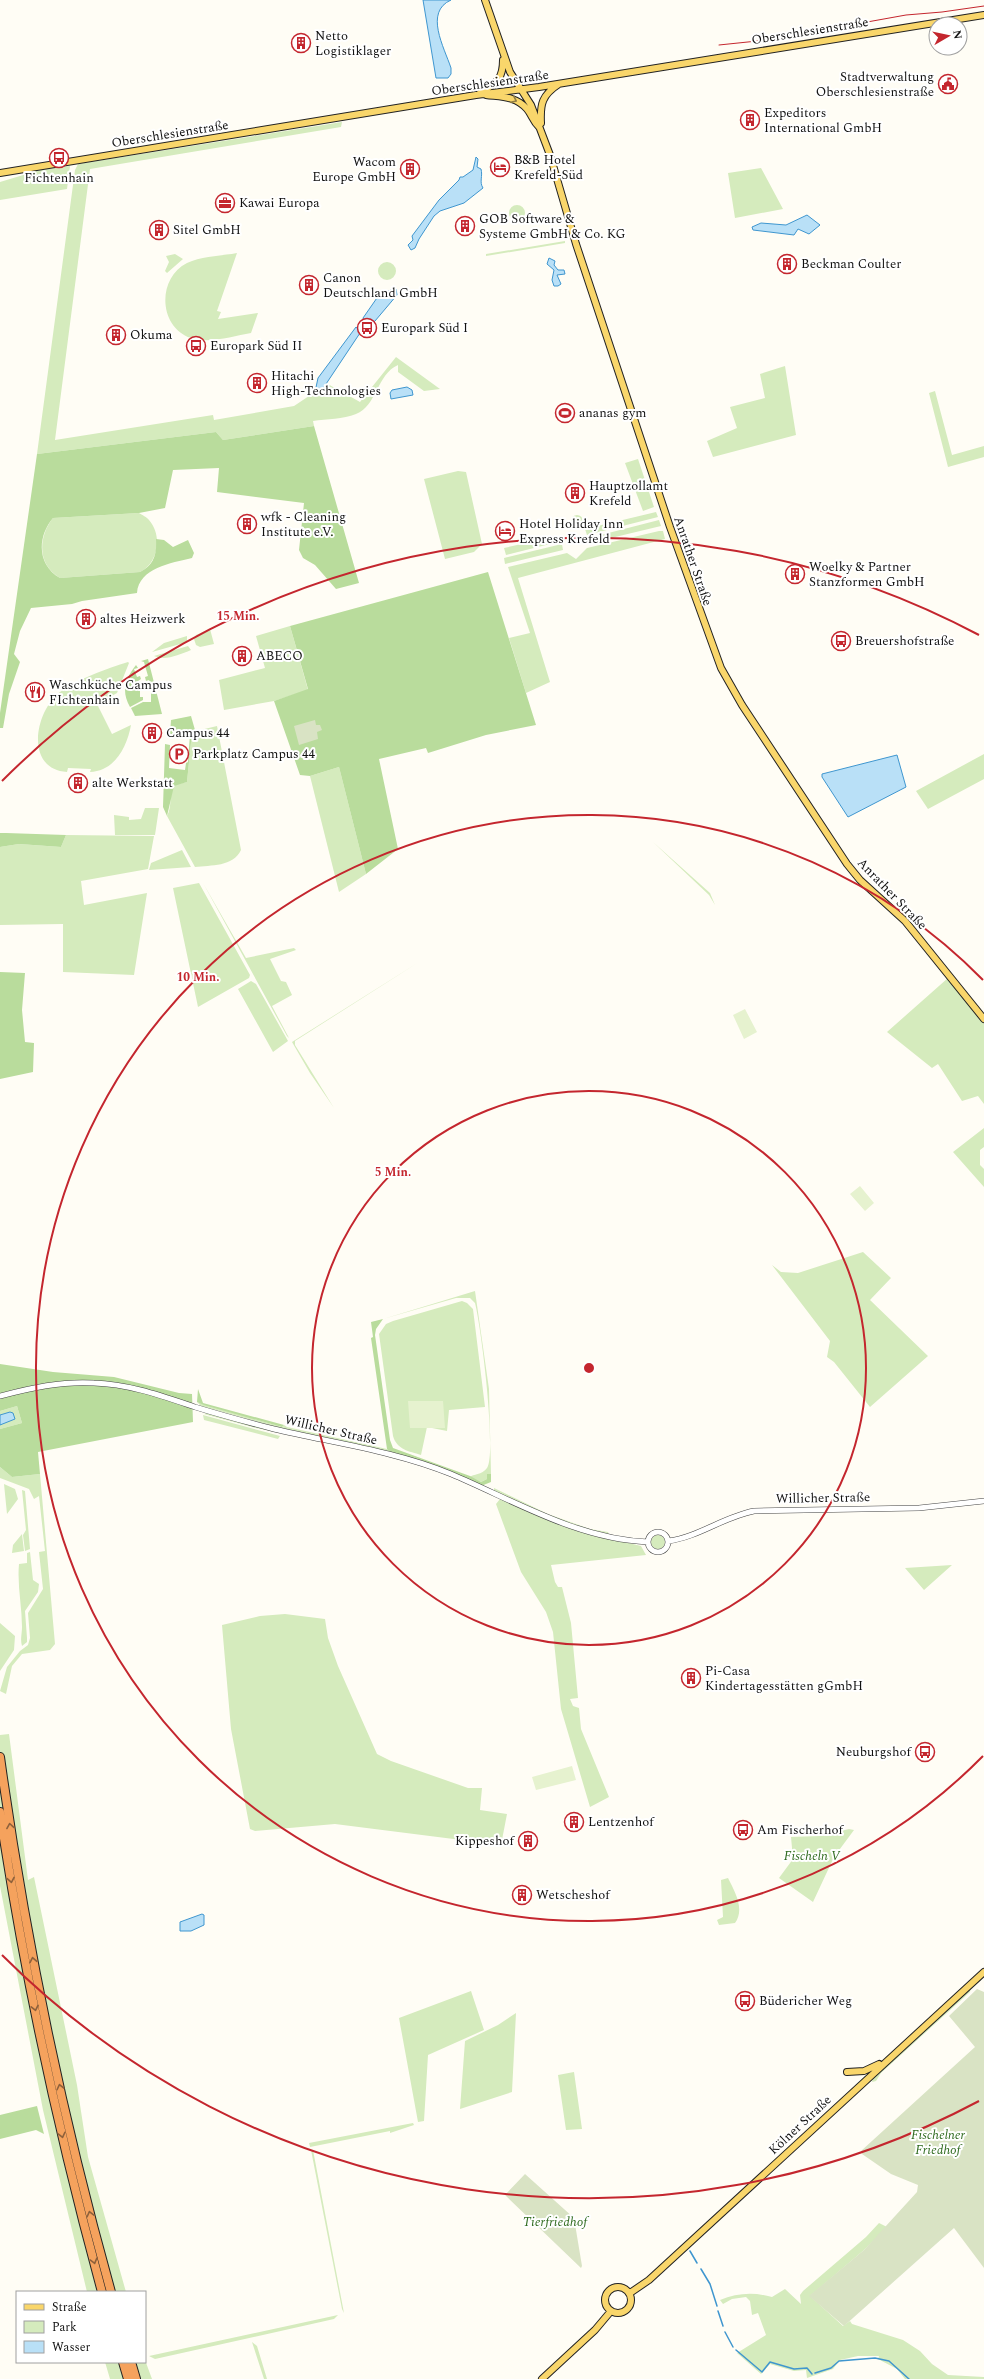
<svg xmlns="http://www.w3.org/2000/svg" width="984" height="2379" viewBox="0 0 984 2379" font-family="Spectral,serif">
  <rect width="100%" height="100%" fill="#fffdf5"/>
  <!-- green -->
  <path fill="#d5ebbd" d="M342 122 341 127 90 169 55 440 213 415 214 420 294 406 315 392 318 393 326 383 360 402 396 357 440 389 424 391 398 372V365C377 374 377 406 356 414 343 419 327 419 313 421L314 426 223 440 216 432 37 454 75 170 78 164Z
    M70 166 67 189 0 200V182L40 170Z
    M761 168 783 209 735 218 728 173Z
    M509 213a8 8 0 1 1 16 0a8 8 0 1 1-16 0Z
    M565 241V243L486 256V254Z
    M237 253 217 311 221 312 218 319 258 313 251 333C233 336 210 344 191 338 158 327 157 278 187 263 202 256 221 256 237 253Z
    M175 254 183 259 167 273 165 271 169 262 166 256Z
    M378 271a9 9 0 1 1 18 0a9 9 0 1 1-18 0Z
    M785 366 796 435 713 457 707 441 737 428 730 407 765 398 760 374Z
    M935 391 952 455 984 446V457L948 467 929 393Z
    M638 459 654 507 643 511 625 463Z
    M458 471 466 472 482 544 474 552 445 559 424 479Z
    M656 512 658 517 587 535 585 529Z
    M139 513C142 515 147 517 149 520 163 536 158 563 140 572L60 578C37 565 38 537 53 518Z
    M571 521a6 6 0 1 1 12 0a6 6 0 1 1-12 0Z
    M659 520 661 526 586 544 585 539Z
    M659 531H663L665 539 518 578 550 682 526 693 509 638 530 633 508 567 567 553 576 559 587 548Z
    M553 537 554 543 506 555 504 548Z
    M562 544 563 550 505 564 504 558Z
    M290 626 308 690 274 701 224 710 219 680 265 668 256 636Z
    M210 629 214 644 200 647 196 645 194 639 196 635Z
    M187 636V641L184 643 152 652 164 643Z
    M188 646 191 650C179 655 165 661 154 656Z
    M128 662 129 663 117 693 97 704 112 734 131 725C127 747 115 771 90 772L91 769 68 768 67 772C24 769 35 711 60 692 76 680 108 668 128 662Z
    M217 726 241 850C233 867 211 865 195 867L167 816C172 807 169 795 174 785L187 782 192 732Z
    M984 754V779L928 809 916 791Z
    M339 767 366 874 339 892 310 776Z
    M145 808H159L155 835H115L114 815 129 817V820L141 819Z
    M66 835 154 836 148 869 81 881 84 905 147 893 134 975 63 972V924L0 925V847L19 844 61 847Z
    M653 842 710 893 715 905 709 895Z
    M182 850 191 867 149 870 151 863Z
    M199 883 250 975 249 978 198 1007 173 888Z
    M203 883 246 958 294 948 296 950 270 959 281 981 286 982 292 995 272 1006 289 1038H292H289L287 1036Z
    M419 962 295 1041V1045L334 1108 434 1234 334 1108 310 1073 292 1042Z
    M948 978 984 1023V1104L978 1096 962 1101 938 1064 932 1068 887 1032Z
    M251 981 256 984 288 1041 273 1052 238 989Z
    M984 1128V1147L980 1150V1165L984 1169V1187L953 1152Z
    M863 1252 891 1278 870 1300 928 1356 870 1407 834 1362 827 1357 830 1341 772 1265 781 1272 798 1273Z
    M475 1291 489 1389 491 1474H487V1479L481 1482 470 1477C473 1474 482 1475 487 1468 497 1453 481 1325 475 1303L470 1298H456L383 1319Z
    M462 1301 467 1303 473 1309 485 1407 449 1410 447 1431 427 1427 421 1455C409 1451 397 1450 393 1436L379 1334 386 1324 393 1321Z
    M197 1402 282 1427 284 1425 287 1427 387 1449 391 1454 277 1427 201 1406Z
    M17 1406 22 1423 0 1429V1411Z
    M206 1413 300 1437 256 1428 204 1414Z
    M203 1415 280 1436 278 1439 204 1420Z
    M0 1467 12 1477 40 1474 55 1644 50 1650 22 1654 12 1666 6 1694 0 1691 7 1667 20 1651 28 1645 30 1638 28 1613 43 1589 39 1552 45 1551 39 1496 34 1499 29 1489 0 1478Z
    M4 1484 15 1489 18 1499 7 1514Z
    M494 1488 548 1514 590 1529 608 1532 609 1535 572 1526 494 1492Z
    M22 1490 25 1491 30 1549 25 1551 23 1535 26 1530Z
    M500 1499 572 1529 641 1546 646 1555 551 1565 555 1582 558 1587H562L571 1623 578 1698 570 1699 573 1706 579 1708 581 1729 609 1797 590 1807 561 1709 553 1632 546 1612 521 1572 496 1504Z
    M22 1534 24 1551 12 1553 13 1545Z
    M651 1542a7 7 0 1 1 14 0a7 7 0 1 1-14 0Z
    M30 1552 33 1580 39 1584 38 1592 25 1611 27 1638V1642L22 1646C20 1639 22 1634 22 1627 22 1606 17 1585 19 1564L27 1563V1553Z
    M952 1565 924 1590 905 1568Z
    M285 1614 325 1619 328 1638 338 1666 377 1754 391 1761 468 1788H482L480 1810 507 1814 501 1845 335 1824 255 1831 250 1829 231 1729 222 1625 260 1616Z
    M0 1623 15 1636 14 1650 0 1671Z
    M9 1734 28 1880 34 1877 77 2085 88 2157 126 2292H87L43 2110 0 1886V1735Z
    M849 1829 854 1830 834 1857 813 1902 779 1878 793 1859 791 1837 820 1836Z
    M728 1878C735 1892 745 1909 735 1923L719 1925 717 1920 723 1917 721 1880Z
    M971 1986 970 1992 881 2073 876 2081 872 2082 873 2078Z
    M471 1991 484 2030 428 2055 424 2121 418 2122 399 2018Z
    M516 2013 512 2092 460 2109 465 2041 498 2025Z
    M574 2072 582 2129 566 2130 558 2075Z
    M413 2123 414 2125 390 2133V2131L310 2147 309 2143Z
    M311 2150H313L344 2313 342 2309Z
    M879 2223 887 2227 864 2250 810 2296 843 2326 850 2321 852 2324 903 2340 920 2351 932 2364 948 2375 984 2377V2379H905L897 2369 878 2359 879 2356H858L840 2360 833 2369 807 2378 806 2370 794 2371 770 2364 761 2374 737 2353 766 2335 758 2313 752 2315 750 2301 746 2297 732 2299 723 2304 720 2300C737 2293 754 2292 772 2297L785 2289 801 2304 800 2295 803 2291 866 2237Z
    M338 2315 334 2319 155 2359 149 2356Z
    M252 2342 257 2346 267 2379H264Z
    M145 2360 152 2379H110L105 2362H145Z"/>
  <!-- forest -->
  <path fill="#b9dc9c" d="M314 426 359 583 336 589 315 565 303 558 299 550 304 503 217 492 219 468 173 470 165 508 139 513 53 518C37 537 37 565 60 578L140 572C154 565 157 554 156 539L164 540 173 547 188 540 194 553 192 558C171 563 139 568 137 593L82 601 72 604 31 608 20 631 14 654 20 662 9 694 3 728H0V713L37 454 216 432 223 440Z
    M488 572 536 725 486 735 428 753 426 748 379 759 398 849 366 874 339 767 310 776 300 775 274 701 308 689 290 626Z
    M148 659 162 714 135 716 131 708 143 702H151V689H148L147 686 151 685 149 680 146 681 145 677 148 676 144 662 141 661Z
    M136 665 138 668 134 669 137 677 140 676 141 679 138 681 139 685 143 686 140 687V697H143V700L130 707C121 691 125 679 136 665Z
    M191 716 195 730 192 732 187 782 174 786 167 816 163 807 165 744 170 745 169 768 185 770 186 763 188 762 190 734H170L171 720Z
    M0 833H6L66 835 61 847 19 844 0 847Z
    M0 972 25 973 22 1010 25 1042 34 1043 33 1072 0 1079Z
    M383 1319 376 1329 375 1335 390 1440 393 1448 470 1476 481 1482 487 1479V1474H491V1482L481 1486 391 1454 387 1449 371 1338 373 1337 371 1322Z
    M0 1364 53 1372 114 1377 179 1393 192 1394 193 1422 38 1452 40 1474 12 1477 0 1467V1429L22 1423 17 1406 0 1411Z
    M198 1389 203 1403 284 1425 282 1427 204 1405 197 1402Z
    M37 2106 44 2134 36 2130 0 2139V2115Z"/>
  <!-- cemetery -->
  <path fill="#d9e3c4" d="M315 720 316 725H320L322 730 317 732 318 739 299 745 294 726Z
    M977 1989 984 1992V2268L954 2228 844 2326 809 2296 864 2250 917 2192 918 2185 891 2174 862 2154 861 2151 975 2047 949 2016Z
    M525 2174 574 2218 582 2266 581 2268 505 2195Z"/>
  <!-- pitch -->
  <path fill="#e6f2cf" d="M745 1009 757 1032 744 1039 733 1015Z
    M860 1186 874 1203 865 1211 850 1194Z
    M408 1401H443L445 1428H410Z
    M572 1766 576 1780 536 1790 532 1777Z"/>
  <!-- water -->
  <path fill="#b9e0f7" stroke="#3f96cf" d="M423 0H451C424 12 444 47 451 68V74L448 78H436Z
    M476 157 478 159 477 167 481 169C483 176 479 182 483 188L464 203 440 211 434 216 419 239 415 248 411 250 408 245 413 240 412 236 439 200 459 180 460 177H463L473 170Z
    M807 215 820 225 809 234 798 229 794 235 753 230 752 227 761 223 786 225Z
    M549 258 555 261 554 265 558 270H564L565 274 557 275 561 284 558 286H554L552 280 554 270 547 264Z
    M393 289H396L397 295 375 321 372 324H365L363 318 379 295Z
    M356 327 361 331 360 333 324 387 318 393 315 392 318 378Z
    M407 387 412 390 413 395 391 399 390 393 392 390Z
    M897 755 906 787 848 817 822 777V774Z
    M10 1412 13 1413 15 1419 0 1425V1415Z
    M202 1914 204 1915V1925L191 1931H180V1922Z"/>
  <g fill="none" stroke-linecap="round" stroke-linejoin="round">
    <!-- stream -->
    <path stroke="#3f96cf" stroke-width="1.5" d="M690 2251 697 2263
      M701 2269 710 2284 717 2306
      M718 2311 723 2326
      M725 2332 733 2347
      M736 2350 762 2372 770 2362 794 2369 807 2368 812 2374
      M815 2373 831 2368 839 2361 875 2358 889 2361 909 2379"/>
    <!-- minor casing -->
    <g stroke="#444" stroke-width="6">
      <path id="minor" d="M0 1396C31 1388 61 1381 94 1383 129 1384 162 1396 195 1407 221 1415 247 1422 274 1429 333 1443 395 1451 451 1474 515 1501 577 1539 648 1542
        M648 1542a10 10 0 1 1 20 0a10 10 0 1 1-20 0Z
        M668 1541C699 1537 723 1517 754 1511L919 1508 984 1501"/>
    </g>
    <!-- major casing -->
    <g stroke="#222" stroke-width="8">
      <path id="major" d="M485 0 510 72 531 105 550 155 576 244 670 527 721 668 742 705 847 864 860 880 905 921 984 1019
        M480 93C496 83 503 80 503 60
        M486 95C501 97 516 96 527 109 532 115 533 121 539 127
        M541 123C540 104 542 95 559 84
        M0 173 476 95 539 87 984 15
        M847 2072 864 2071 879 2064
        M605 2300a13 13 0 1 1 26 0a13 13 0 1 1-26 0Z
        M630 2293 649 2280 984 1972
        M542 2379 595 2330 611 2311"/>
    </g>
    <!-- highway casing -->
    <g stroke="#222" stroke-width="10">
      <path id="highway" d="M0 1757C25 1937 62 2117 111 2292
        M0 1812C24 1974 59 2135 102 2292
        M123 2362 128 2379
        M131 2362 136 2379"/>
    </g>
    <!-- minor -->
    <use href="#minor" stroke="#fff" stroke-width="5"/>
    <!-- major -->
    <use href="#major" stroke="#f9d66b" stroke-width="6"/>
    <!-- highway -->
    <use href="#highway" stroke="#f5a25d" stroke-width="8"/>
    <!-- tram -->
    <path stroke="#c4262e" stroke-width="1" d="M719 45 767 40 906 15 942 12 984 6"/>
  </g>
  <!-- one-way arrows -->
  <defs><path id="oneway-chevron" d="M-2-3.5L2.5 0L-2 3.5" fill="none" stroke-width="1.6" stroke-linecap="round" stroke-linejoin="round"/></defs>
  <use stroke="#917d42" href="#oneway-chevron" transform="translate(514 100) rotate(25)"/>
  <g stroke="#8e613b">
    <use href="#oneway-chevron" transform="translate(10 1826) rotate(-99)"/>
    <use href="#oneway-chevron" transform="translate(11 1880) rotate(80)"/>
    <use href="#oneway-chevron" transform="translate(33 1960) rotate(-101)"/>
    <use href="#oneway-chevron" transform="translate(35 2008) rotate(78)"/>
    <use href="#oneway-chevron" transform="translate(60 2087) rotate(-103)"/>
    <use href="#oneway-chevron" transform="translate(62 2135) rotate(77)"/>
    <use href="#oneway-chevron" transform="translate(90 2214) rotate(-104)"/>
    <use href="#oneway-chevron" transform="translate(94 2261) rotate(75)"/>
  </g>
  <!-- distance rings -->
  <g fill="none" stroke="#c4262e" stroke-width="2">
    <circle cx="589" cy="1368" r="277"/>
    <path d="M983 1756A553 553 0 1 1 983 980"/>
    <path d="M979 2101A830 830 0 0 1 2 1955M2 781A830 830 0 0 1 979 635"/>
  </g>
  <!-- icons -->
  <defs>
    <g id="building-ring" transform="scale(1)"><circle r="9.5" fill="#fff" stroke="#c4262e" stroke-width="1.5"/><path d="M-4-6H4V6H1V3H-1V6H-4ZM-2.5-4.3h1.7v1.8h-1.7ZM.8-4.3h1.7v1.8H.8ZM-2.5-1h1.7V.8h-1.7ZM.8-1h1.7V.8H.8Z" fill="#c4262e"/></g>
    <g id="civic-ring" transform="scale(1)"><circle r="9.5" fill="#fff" stroke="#c4262e" stroke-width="1.5"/><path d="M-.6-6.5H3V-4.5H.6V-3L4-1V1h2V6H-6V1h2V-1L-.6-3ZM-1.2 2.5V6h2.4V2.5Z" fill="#c4262e"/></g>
    <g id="bus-ring" transform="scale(1)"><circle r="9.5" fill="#fff" stroke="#c4262e" stroke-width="1.5"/><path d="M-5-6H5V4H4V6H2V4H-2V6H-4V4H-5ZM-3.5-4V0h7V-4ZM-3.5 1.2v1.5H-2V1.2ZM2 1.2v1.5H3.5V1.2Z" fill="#c4262e"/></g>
    <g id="hotel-ring" transform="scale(1)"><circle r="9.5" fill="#fff" stroke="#c4262e" stroke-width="1.5"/><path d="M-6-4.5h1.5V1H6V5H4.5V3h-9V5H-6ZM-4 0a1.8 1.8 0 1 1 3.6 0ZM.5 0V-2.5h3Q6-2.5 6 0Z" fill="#c4262e"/></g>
    <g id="office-ring" transform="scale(1)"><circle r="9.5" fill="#fff" stroke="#c4262e" stroke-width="1.5"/><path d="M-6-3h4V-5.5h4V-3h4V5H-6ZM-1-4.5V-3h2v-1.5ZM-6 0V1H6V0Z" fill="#c4262e"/></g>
    <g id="stadium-ring" transform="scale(1)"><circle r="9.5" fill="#fff" stroke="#c4262e" stroke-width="1.5"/><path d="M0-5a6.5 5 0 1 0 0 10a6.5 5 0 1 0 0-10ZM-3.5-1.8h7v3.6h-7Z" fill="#c4262e"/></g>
    <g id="restaurant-ring" transform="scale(1)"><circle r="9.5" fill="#fff" stroke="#c4262e" stroke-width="1.5"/><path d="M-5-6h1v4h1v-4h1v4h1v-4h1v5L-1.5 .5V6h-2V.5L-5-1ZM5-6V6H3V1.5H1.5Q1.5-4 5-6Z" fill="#c4262e"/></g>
    <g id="parking-ring" transform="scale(1)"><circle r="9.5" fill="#fff" stroke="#c4262e" stroke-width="1.5"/><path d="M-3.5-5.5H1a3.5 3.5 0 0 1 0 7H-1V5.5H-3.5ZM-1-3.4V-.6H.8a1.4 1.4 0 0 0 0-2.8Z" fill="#c4262e"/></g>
  </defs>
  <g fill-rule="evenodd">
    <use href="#building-ring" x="301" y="43"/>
    <use href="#civic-ring" x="948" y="84"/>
    <use href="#building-ring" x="750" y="120"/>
    <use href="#bus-ring" x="59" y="158"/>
    <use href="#hotel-ring" x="500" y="167"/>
    <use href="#building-ring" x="410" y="169"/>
    <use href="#office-ring" x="225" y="203"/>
    <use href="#building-ring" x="465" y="226"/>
    <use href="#building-ring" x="159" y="230"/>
    <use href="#building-ring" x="787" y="264"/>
    <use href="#building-ring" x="309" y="285"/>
    <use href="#bus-ring" x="367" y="328"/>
    <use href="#building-ring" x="116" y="335"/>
    <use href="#bus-ring" x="196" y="346"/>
    <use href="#building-ring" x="257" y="383"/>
    <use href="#stadium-ring" x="565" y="413"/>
    <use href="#building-ring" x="575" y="493"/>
    <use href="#building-ring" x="247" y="524"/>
    <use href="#hotel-ring" x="505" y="531"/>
    <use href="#building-ring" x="795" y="574"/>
    <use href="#building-ring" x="86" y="619"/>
    <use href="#bus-ring" x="841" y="641"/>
    <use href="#building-ring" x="242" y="656"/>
    <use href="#restaurant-ring" x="35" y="692"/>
    <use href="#building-ring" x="152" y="733"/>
    <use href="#parking-ring" x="179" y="754"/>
    <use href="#building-ring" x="78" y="783"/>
    <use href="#building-ring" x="691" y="1678"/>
    <use href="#bus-ring" x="925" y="1752"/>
    <use href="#building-ring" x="574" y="1822"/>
    <use href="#bus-ring" x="743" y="1830"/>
    <use href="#building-ring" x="528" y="1841"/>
    <use href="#building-ring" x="522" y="1895"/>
    <use href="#bus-ring" x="745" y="2001"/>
  </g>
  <g text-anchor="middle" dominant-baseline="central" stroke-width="4" stroke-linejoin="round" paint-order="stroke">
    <!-- street labels -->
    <g font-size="13" fill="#111" stroke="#fff">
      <text transform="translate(810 31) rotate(-9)">Oberschlesienstraße</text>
      <text transform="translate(490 83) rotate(-8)">Oberschlesienstraße</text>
      <text transform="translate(170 134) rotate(-9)">Oberschlesienstraße</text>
      <text transform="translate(693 561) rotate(71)">Anrather Straße</text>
      <text transform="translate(892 894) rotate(46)">Anrather Straße</text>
      <text transform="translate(331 1430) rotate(13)">Willicher Straße</text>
      <text transform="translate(823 1498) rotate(-1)">Willicher Straße</text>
      <text transform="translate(800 2125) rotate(-43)">Kölner Straße</text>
    </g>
    <!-- poi labels -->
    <g font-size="13" fill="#111" stroke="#fff" text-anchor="start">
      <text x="315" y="36">Netto<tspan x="315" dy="15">Logistiklager</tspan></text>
      <text x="934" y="77" text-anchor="end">Stadtverwaltung<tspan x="934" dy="15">Oberschlesienstraße</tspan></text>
      <text x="764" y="113">Expeditors<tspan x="764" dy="15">International GmbH</tspan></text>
      <text x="514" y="160">B&amp;B Hotel<tspan x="514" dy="15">Krefeld-Süd</tspan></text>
      <text x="396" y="162" text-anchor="end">Wacom<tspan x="396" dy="15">Europe GmbH</tspan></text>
      <text x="59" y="178" text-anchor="middle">Fichtenhain</text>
      <text x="239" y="203">Kawai Europa</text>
      <text x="479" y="219">GOB Software &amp;<tspan x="479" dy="15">Systeme GmbH &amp; Co. KG</tspan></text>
      <text x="173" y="230">Sitel GmbH</text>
      <text x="801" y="264">Beckman Coulter</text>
      <text x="323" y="278">Canon<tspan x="323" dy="15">Deutschland GmbH</tspan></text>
      <text x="381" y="328">Europark Süd I</text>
      <text x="130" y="335">Okuma</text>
      <text x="210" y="346">Europark Süd II</text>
      <text x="271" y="376">Hitachi<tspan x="271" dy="15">High-Technologies</tspan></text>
      <text x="579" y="413">ananas gym</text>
      <text x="589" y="486">Hauptzollamt<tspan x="589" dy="15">Krefeld</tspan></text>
      <text x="261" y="517">wfk - Cleaning<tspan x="261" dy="15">Institute e.V.</tspan></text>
      <text x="519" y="524">Hotel Holiday Inn<tspan x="519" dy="15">Express Krefeld</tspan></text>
      <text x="809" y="567">Woelky &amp; Partner<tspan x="809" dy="15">Stanzformen GmbH</tspan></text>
      <text x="100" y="619">altes Heizwerk</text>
      <text x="855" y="641">Breuershofstraße</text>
      <text x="256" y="656">ABECO</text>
      <text x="49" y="685">Waschküche Campus<tspan x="49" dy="15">FIchtenhain</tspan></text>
      <text x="166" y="733">Campus 44</text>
      <text x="193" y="754">Parkplatz Campus 44</text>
      <text x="92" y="783">alte Werkstatt</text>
      <text x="705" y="1671">Pi-Casa<tspan x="705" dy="15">Kindertagesstätten gGmbH</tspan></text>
      <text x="911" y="1752" text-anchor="end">Neuburgshof</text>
      <text x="588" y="1822">Lentzenhof</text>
      <text x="757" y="1830">Am Fischerhof</text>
      <text x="514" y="1841" text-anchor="end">Kippeshof</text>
      <text x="536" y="1895">Wetscheshof</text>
      <text x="759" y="2001">Büdericher Weg</text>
    </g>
    <!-- park labels -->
    <g font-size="13" font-style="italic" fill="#2f6b1f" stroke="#fff">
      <text x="812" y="1856">Fischeln V</text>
      <text x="938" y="2135">Fischelner<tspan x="938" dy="15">Friedhof</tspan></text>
      <text x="555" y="2222">Tierfriedhof</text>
    </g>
  </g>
  <circle cx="589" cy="1368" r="6" fill="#c4262e" stroke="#fff" stroke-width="2"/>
  <g font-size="12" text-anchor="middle" font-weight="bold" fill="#c4262e" stroke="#fff" stroke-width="4" stroke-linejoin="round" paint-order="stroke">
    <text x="238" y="620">15 Min.</text>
    <text x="198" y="981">10 Min.</text>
    <text x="393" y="1176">5 Min.</text>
  </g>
  <!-- legend -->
  <rect x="16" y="2291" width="130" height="72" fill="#ffffff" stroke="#a0a0a0"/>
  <rect x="24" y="2304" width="20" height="6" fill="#f9d66b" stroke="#a0a0a0"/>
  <text x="52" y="2311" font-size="12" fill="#111111">Straße</text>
  <rect x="24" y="2321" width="20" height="12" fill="#d5ebbd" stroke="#a0a0a0"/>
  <text x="52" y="2331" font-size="12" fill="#111111">Park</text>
  <rect x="24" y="2341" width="20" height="12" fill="#b9e0f7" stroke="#a0a0a0"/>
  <text x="52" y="2351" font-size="12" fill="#111111">Wasser</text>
  <!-- north arrow -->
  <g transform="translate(948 36) rotate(81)"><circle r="19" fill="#ffffff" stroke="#a0a0a0"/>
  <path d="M0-3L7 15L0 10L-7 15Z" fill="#c4262e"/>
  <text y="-6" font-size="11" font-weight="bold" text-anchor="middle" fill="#111111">N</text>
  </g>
</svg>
